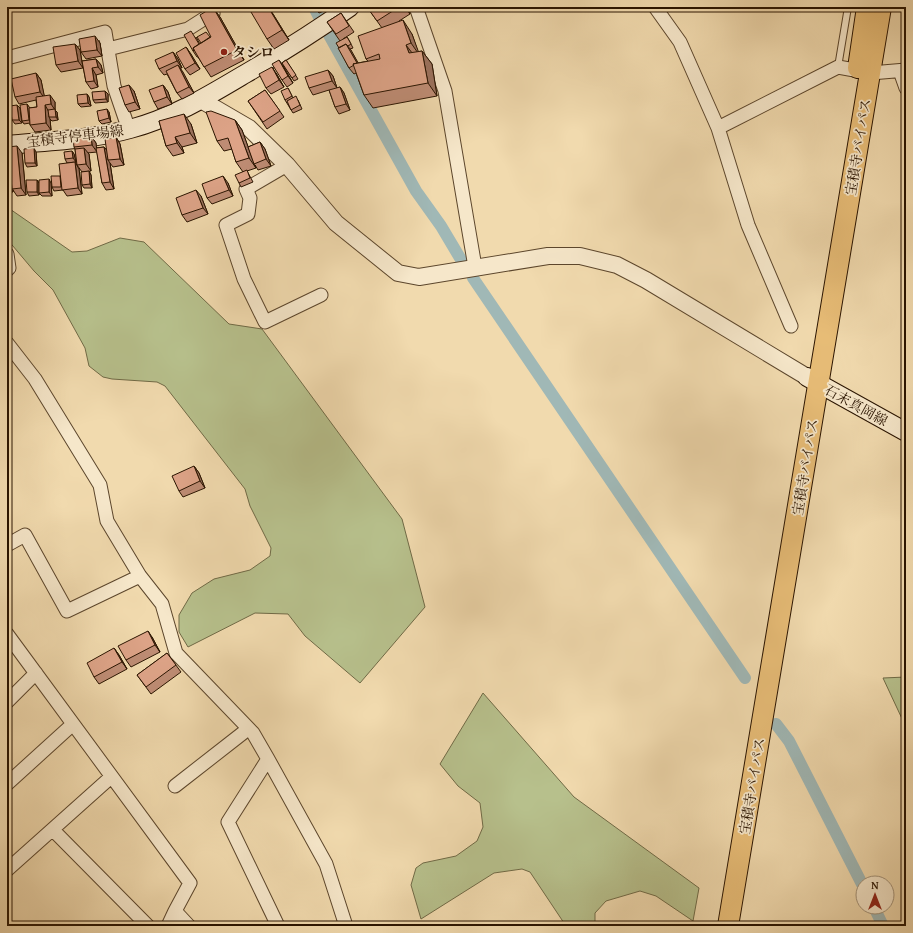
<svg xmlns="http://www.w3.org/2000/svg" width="913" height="933" viewBox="0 0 913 933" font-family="'Gentium Book Plus','Noto Serif JP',serif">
  <rect width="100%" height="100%" fill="#f1daae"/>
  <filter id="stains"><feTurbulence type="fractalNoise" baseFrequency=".005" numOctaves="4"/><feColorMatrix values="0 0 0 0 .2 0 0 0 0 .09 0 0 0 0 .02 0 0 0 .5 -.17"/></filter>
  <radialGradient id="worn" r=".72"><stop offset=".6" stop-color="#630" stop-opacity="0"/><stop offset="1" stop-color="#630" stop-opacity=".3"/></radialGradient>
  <!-- green -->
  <path fill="#b7c08c" stroke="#706a46" d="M7 207 72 252 87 251 120 238 144 242 229 324 262 329 402 519 425 607 360 683 305 636 288 614 255 613 188 647 179 632V615L192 593 214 579 250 570 270 556 271 548 250 506 245 489 165 386 157 382 112 379 103 377 89 366 85 348 53 290 34 271 7 239Z
    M906 677V722L904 723 883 678Z
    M483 693 574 797 699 888 693 921 656 896 640 891 606 901 595 913V926H566L530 872 522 869 494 873 421 919 411 885 416 868 423 863 456 856 477 841 483 827 480 803 458 786 440 764Z"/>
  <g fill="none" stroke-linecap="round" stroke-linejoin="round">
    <!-- canal -->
    <path stroke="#a0b8b6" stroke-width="12" d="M314 7 321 21
      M328 33 416 191 441 226 463 263
      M473 278 745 678
      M776 724 789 741 863 886
      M874 907 883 926"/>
    <!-- service casing -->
    <g stroke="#5c462c" stroke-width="8">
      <path id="service" d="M838 67 848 7"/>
    </g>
    <!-- minor casing -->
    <g stroke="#5c462c" stroke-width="15">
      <path id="minor" d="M416 7 445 91 475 267
        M655 7 680 42 718 128 748 225 791 326
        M108 49 188 29 213 13 211 7
        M7 58 105 32 114 86 129 130
        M900 71 906 88
        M718 128 838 67 871 73 906 70
        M287 165 246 189 250 198 248 214 226 225 244 279 265 322 321 295
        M7 254 9 268 7 270
        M7 343 35 379 100 485 107 521 140 576 162 604 176 653 253 733 268 759 326 864 346 926
        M7 545 25 535 67 611 140 576
        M7 634 190 883 175 911 189 926
        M7 702 36 673
        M268 759 228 822 278 926
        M7 784 73 724
        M175 786 248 729
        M53 830 148 926
        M7 870 111 777
        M168 926 175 911"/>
    </g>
    <!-- tertiary casing -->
    <g stroke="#5c462c" stroke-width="18">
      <path id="tertiary" d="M201 100 249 128 287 165 336 223 398 273 419 277 548 256H580L617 265 646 280 807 377"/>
    </g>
    <!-- secondary casing -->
    <g stroke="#2a1400" stroke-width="20">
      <path id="secondary" d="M7 145C48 141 91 140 130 129 172 118 208 96 245 74 281 53 316 31 350 7
        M807 377 906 432"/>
    </g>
    <!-- primary casing -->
    <g stroke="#2a1400" stroke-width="22">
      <path id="primary" d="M858 68 867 7
        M728 926 881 7"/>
    </g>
    <!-- service -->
    <use href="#service" stroke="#f6e7ca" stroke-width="6"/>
    <!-- minor -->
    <use href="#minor" stroke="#f6e7ca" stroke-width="13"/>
    <!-- tertiary -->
    <use href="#tertiary" stroke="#f6e7ca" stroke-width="16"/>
    <!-- secondary -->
    <use href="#secondary" stroke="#f6e7ca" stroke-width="18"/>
    <!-- primary -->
    <use href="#primary" stroke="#e8bd77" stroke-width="20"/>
  </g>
  <!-- wall -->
  <path fill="#be8c74" stroke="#2a1400" d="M268 7 273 14 289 40 274 49 267 39Z
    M314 7H333L319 13Z
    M367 7H407L410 14 399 21 412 34 418 52 422 51 432 64 437 96 373 108 364 95 356 73 354 74 349 68 339 48 340 41 327 22 341 13 354 32 343 39 347 37 349 40 353 48 350 49 358 63 368 61 366 59 382 28Z
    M220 17 244 60 211 77 198 57H197L193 51 196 37 200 44 211 37Z
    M100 43 102 56 86 59 81 52Z
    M75 44 80 50 83 68 61 72 56 65Z
    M186 47 200 69 190 75 185 69Z
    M173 52 178 59 182 68H180L194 93 182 99 177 93 167 74 164 75 159 69Z
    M96 59 101 65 103 73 96 75 98 87 91 89 86 82 82 61Z
    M286 60 298 79 294 81 282 63Z
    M283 66 293 83 287 87 282 80Z
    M328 70 333 76 337 88 340 87 344 93 350 110 339 114 335 107 329 90 313 95 309 88Z
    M36 73 41 80 44 96 55 102V110L57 112 58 120 52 121 50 119 51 130 35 132 30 125V123L24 124 22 121 27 104 29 108 37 107 36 100 19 104 15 97Z
    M276 73 284 87 271 94 266 88Z
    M163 85 168 92 172 104 158 109 154 102Z
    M288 88 293 98 298 100 302 109 293 113 285 100Z
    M265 90 284 117 267 129 248 101Z
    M134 91 140 109 129 112 125 105Z
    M87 94 89 97 91 106 81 107 78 104Z
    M108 94V102L95 103 93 100Z
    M20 108 22 123 15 124 12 120Z
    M109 112 111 122 102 124 99 121Z
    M235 120 242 130 248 147 260 142 265 149 271 166 258 170 255 165 256 168 247 171 253 182 241 187 239 183 243 172 236 162 232 149 224 151 217 141Z
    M159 121 191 124 197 143 182 147 184 153 173 156 166 146Z
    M91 136 96 143V148L104 147 107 150 116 137 120 144 124 165 113 167 110 163 114 189 106 190 102 183 97 152 87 153 89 154 91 171 82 172 77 165 75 149 74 147Z
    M72 151 74 154 76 162 67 163 65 159Z
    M36 152 37 166 27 167 25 163Z
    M22 153 26 195 17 196 13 190V192L7 193V172L11 177Z
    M79 169 82 194 67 196 63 190 54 191 52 187 60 176Z
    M89 171 91 175 92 188H84L82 185Z
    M37 180 39 183H51L52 196H42L39 193V189V195L29 196 27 192Z
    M228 183 233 196 212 204 207 198Z
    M201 196 208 214 187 222 182 215Z
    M194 466 199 473 205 488 183 497 179 491Z
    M152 637 160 652 131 667 126 660Z
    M114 648 119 655 127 669 99 684 94 677Z
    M167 653 181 672 151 694 137 675Z"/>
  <!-- shaded-wall -->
  <path fill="#9b725e" stroke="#2a1400" d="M213 7 220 17 244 60 237 50Z
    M268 7 273 14 289 40 282 30Z
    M405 7H407L410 14Z
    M403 20 412 34 420 56 411 43Z
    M95 36 100 43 102 56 97 50Z
    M75 44 80 50 83 68 78 61Z
    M346 44 351 50 362 70 357 63Z
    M406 45 416 58 409 53Z
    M186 47 191 54 200 69 195 63Z
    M422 51 432 64 437 96 428 83Z
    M173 52 178 59 182 68 177 61Z
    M96 59 101 65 103 73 98 67Z
    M279 60 283 66 293 83 288 76Z
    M178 65 183 72 194 93 189 87Z
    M272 67 276 73 284 87 279 80Z
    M92 68 96 75 98 87 94 81Z
    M328 70 333 76 337 88 332 81Z
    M36 73 41 80 45 99 40 92Z
    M129 85 134 91 140 109 135 102Z
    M163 85 168 92 172 104 167 97Z
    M340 87 344 93 350 110 346 104Z
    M105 91 108 94V102L106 99Z
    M87 94 89 97 91 106 88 103Z
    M50 95 55 102V110L57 112 58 120 56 117 55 110 51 104Z
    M27 104 30 108 31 123 29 120Z
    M17 105 20 108 22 123 19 120Z
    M45 105 49 112V117L50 119 51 130 46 123Z
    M107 109 109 112 111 122 109 118Z
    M184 114 191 124 197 143 190 133Z
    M235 120 242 130 254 163V164L256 168 249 158Z
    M91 136 96 143 97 152 92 145Z
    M116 137 120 144 124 165 120 159Z
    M175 137 182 147 184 153 177 143Z
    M260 142 265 149 271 166 266 159Z
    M17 146 22 153 26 195 21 188Z
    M104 147 109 153 108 160 110 163 114 189 110 182Z
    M34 148 36 152 37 166 35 163Z
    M84 148 89 154 91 171 86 164Z
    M72 151 74 154 76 162 73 158Z
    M75 162 79 169 82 194 78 188Z
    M89 171 91 175 92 188 90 184Z
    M7 172 12 178 13 192 8 185Z
    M223 176 228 183 233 196 229 190Z
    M49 179 51 183 52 196 49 192Z
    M37 180 39 183V195L37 192Z
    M196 190 201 196 208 214 203 208Z
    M194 466 199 473 205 488 200 481Z
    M148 631 152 637 160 652 155 645Z
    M114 648 119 655 127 669 122 662Z"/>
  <!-- building -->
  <path fill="#dda387" stroke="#2a1400" d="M213 7 237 50 204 67 193 48 211 37 200 15Z
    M248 7H268L282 30 267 39Z
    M367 7H399L377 21Z
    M341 13 349 26 336 34 327 22Z
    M403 20 411 43 406 45 409 53 422 51 428 83 364 95 353 64 380 59 379 54 366 59 358 36Z
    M191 31 199 44 193 48 194 50 193 51 184 35Z
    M206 32 210 37 201 43 197 37Z
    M95 36 97 50 81 52 79 39Z
    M347 37 351 44 348 46 346 44 339 48 336 43Z
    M75 44 78 61 56 65 53 47Z
    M346 44 357 63 353 64 354 65 349 68 338 48Z
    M186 47 195 63 185 69 176 53Z
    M173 52 177 61 159 69 155 60Z
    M96 59 98 67 92 68 94 81 86 82 82 61Z
    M279 60 288 76 282 80 272 64Z
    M286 60 296 75 292 78 282 63Z
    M178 65 189 87 177 93 166 71Z
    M272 67 279 80 266 88 259 74Z
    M328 70 332 81 309 88 305 77Z
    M36 73 40 92 15 97 11 79Z
    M129 85 135 102 125 105 119 88Z
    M163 85 167 97 154 102 149 90Z
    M340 87 346 104 335 107 329 90Z
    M288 88 292 96 285 100 281 91Z
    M265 90 280 111 263 122 248 101Z
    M105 91 106 99 93 100 92 92Z
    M87 94 88 103 78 104 77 95Z
    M50 95 51 104 45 105 46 123 30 125 29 108 37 107 36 97Z
    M296 96 300 105 291 110 287 101Z
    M27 104 29 120 22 121 20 105Z
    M17 105 19 120H12L10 106Z
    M55 109 56 117H49L48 110Z
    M107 109 109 118 99 121 97 111Z
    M211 111 235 120 249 158 236 162 228 138 217 141 206 112Z
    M184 114 190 133 175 137 177 143 166 146 159 121Z
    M91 136 92 145 74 147 73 138Z
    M116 137 120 159 108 160 105 139Z
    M260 142 266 159 254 164 248 147Z
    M17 146 21 188 12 189 8 147Z
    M104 147 110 182 102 183 96 148Z
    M34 148 35 163H25L24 149Z
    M84 148 86 164 77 165 75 149Z
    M72 151 73 158 65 159 64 152Z
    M75 162 78 188 62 190 59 164Z
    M247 170 250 178 239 183 235 175Z
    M89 171 90 184 82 185 81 172Z
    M7 172 8 185 7 186Z
    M51 176H60L61 187H52Z
    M223 176 229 190 207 198 202 184Z
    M49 179V192L39 193V180Z
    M26 180H37V192H27Z
    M196 190 203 208 182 215 176 198Z
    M194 466 200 481 179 491 172 476Z
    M148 631 155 645 126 660 118 646Z
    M114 648 122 662 94 677 87 663Z
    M167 653 176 665 146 687 137 675Z"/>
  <!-- markers -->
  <circle fill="#8f2418" stroke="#f6e7ca" stroke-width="1.5" cx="224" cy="52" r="4"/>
  <g text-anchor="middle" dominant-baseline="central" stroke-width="3.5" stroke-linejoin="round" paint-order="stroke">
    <!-- poi labels -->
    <g font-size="14" font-weight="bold" fill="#2a1400" stroke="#f6e7ca" text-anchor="start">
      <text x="232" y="52">タシロ</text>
    </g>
    <!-- street labels -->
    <g font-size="14" fill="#2a1400" stroke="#f6e7ca">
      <text transform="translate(75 136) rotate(-7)">宝積寺停車場線</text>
      <text transform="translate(858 147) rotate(-81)">宝積寺バイパス</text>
      <text transform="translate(856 405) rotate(29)">石末真岡線</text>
      <text transform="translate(805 467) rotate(-81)">宝積寺バイパス</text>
      <text transform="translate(752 786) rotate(-81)">宝積寺バイパス</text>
    </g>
  </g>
  <!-- margin -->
  <rect width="913" height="933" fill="none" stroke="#f1daae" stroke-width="24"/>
  <rect x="8" y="8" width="897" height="917" fill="none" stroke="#2a1400" stroke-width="2"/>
  <rect x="12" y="12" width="889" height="909" fill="none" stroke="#2a1400"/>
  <!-- north arrow -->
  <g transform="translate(875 895)"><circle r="19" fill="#f6e7ca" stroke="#a49379"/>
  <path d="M0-3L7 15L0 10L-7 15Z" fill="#8f2418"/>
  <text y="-6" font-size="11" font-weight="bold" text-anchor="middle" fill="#2a1400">N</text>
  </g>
  <rect width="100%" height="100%" filter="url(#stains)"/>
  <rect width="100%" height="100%" fill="url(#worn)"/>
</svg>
